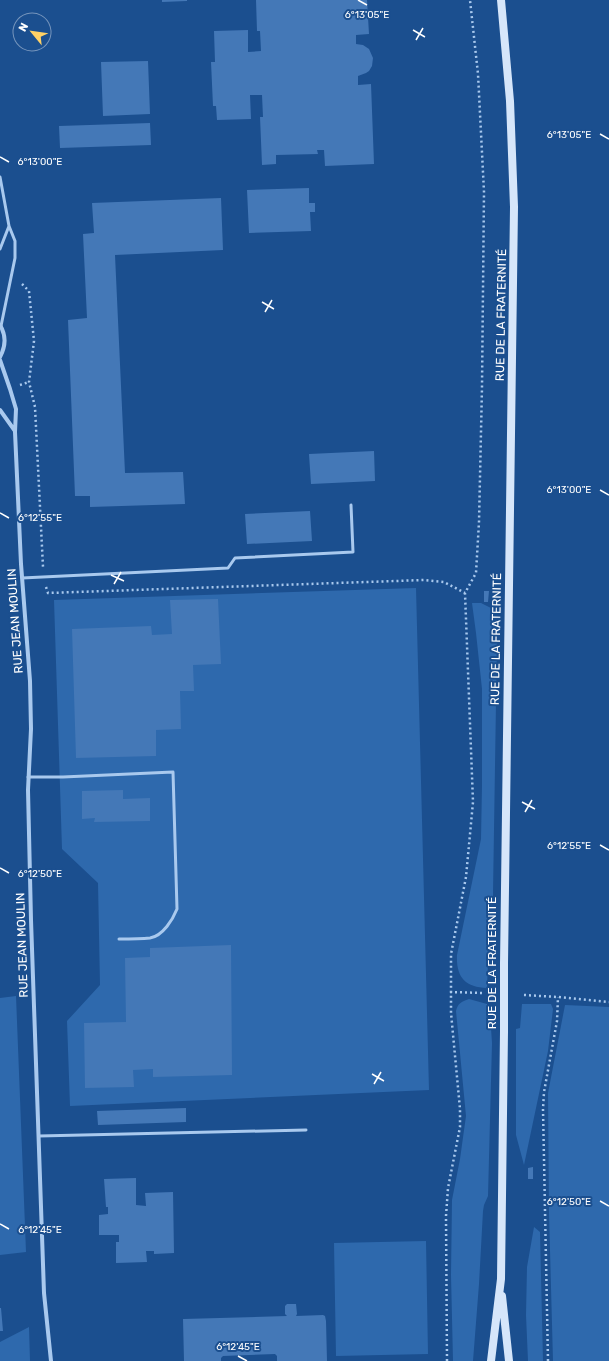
<svg xmlns="http://www.w3.org/2000/svg" width="609" height="1361" viewBox="0 0 609 1361" font-family="Rubik,sans-serif">
  <rect width="100%" height="100%" fill="#1b4f8f"/>
  <!-- green -->
  <path fill="#2e69ad" d="M416 588 429 1090 70 1106 67 1021 100 985 98 883 62 849 54 600Z
    M472 603H481L491 608 497 639 492 957 488 962 487 988C465 987 456 977 457 955L481 839 482 785V689L476 633Z
    M16 996 26 1252 0 1255V998Z
    M469 999 487 1004 486 1027 491 1028 492 1043 488 1196 484 1205 483 1211 479 1284 473 1361H453L451 1275 452 1200 460 1159 466 1116 456 1011C458 1003 461 1002 469 999Z
    M522 1004H551L553 1009 548 1051 524 1165 516 1135V1029L520 1028Z
    M565 1005 609 1007V1361H553L549 1213 548 1093Z
    M534 1227 540 1232 543 1361H528L526 1315 527 1267Z
    M426 1241 428 1354 336 1356 334 1243Z
    M29 1327 30 1361H0V1342Z"/>
  <!-- building -->
  <path fill="#4478b7" d="M162 0H187V1L162 2Z
    M256 0H367L369 34 356 35V44L363 45 369 49 373 58 372 66 369 71 366 73 358 76V85L371 84 374 164 325 166 324 150H317L318 154 276 155V164L262 165 260 117H263L262 95H250L251 119 217 120 216 106H213L211 62H215L214 31 248 30V52L261 51 260 31H257Z
    M148 61 150 114 103 116 101 62Z
    M150 123 151 145 60 148 59 126Z
    M309 188V203H315V212H310L311 231 249 233 247 190Z
    M221 198 223 250 115 255 125 473 183 472 185 504 90 507V496H75L68 320 87 318 83 234 94 233 92 203Z
    M374 451 375 481 311 484 309 454Z
    M310 511 312 541 247 544 245 514Z
    M484 591H489L488 602H484Z
    M218 599 221 664 193 665 194 691H180L181 729 156 730V756L76 758 72 629 151 626 152 635 172 634 170 600Z
    M123 790V799L150 798V821L94 822 95 818 82 819V791Z
    M231 945 232 1075 153 1077V1069L133 1070 134 1087 85 1088 84 1023 126 1022 125 958 150 957V948Z
    M186 1108V1122L98 1125 97 1111Z
    M533 1167V1179H528V1168Z
    M136 1178V1205L146 1206 145 1193 173 1192 174 1253 154 1254V1251H146L147 1262 116 1263V1242H119V1235H99V1215L108 1214V1207H106L104 1179Z
    M287 1304H296L297 1314 296 1316 323 1315 325 1316 326 1321 327 1361H277V1356L275 1354 223 1356 221 1358V1361H184L183 1319 287 1316 285 1314V1306Z
    M0 1308H1L3 1331H0Z"/>
  <g fill="none" stroke-linecap="round" stroke-linejoin="round">
    <!-- path -->
    <path stroke="#a9c9ee" stroke-width="2.5" stroke-dasharray="2 3" stroke-linecap="butt" d="M22 284 29 291 34 341 29 382 35 407 43 567
      M20 385 29 382
      M46 587 48 593 424 580 444 582 465 593
      M450 992 484 993
      M524 995 558 997 609 1002
      M447 1361 446 1216 448 1188 460 1127V1109L451 1013V954L466 877 473 802 465 593 476 573 479 522 482 387 484 192 478 74 470 0
      M548 1361 543 1109 544 1092 557 1021 558 997"/>
    <!-- service -->
    <path stroke="#a9c9ee" stroke-width="3" d="M0 177 9 226 15 241V258L1 326
      M0 249 9 226
      M22 578 228 568 235 558 353 552 351 505
      M28 777H63L173 772 177 909C173 919 163 936 150 938 140 939 129 939 119 939
      M39 1136 306 1130"/>
    <!-- minor -->
    <path stroke="#a9c9ee" stroke-width="4" d="M0 325C6 335 6 346 0 357
      M0 360 10 389 16 409 15 432 21 564 30 681 31 729 28 790 31 920 44 1293 51 1361
      M0 410 15 431"/>
    <!-- secondary -->
    <path stroke="#d6e6fa" stroke-width="8" d="M501 0 510 101 514 207 504 964
      M502 1296 509 1361
      M491 1361 501 1279 504 1031"/>
    <!-- secondary-bridge -->
    <path stroke="#d6e6fa" stroke-width="8" d="M504 1031V964"/>
  </g>
  <!-- ticks -->
  <path fill="none" stroke="#fff" stroke-width="1.5" d="M358 0 367 5M413 30 425 37M416 40 423 28M600 134 609 139M0 157 9 162M262 302 274 309M265 312 272 300M600 490 609 495M0 513 9 518M111 575 124 581M114 584 121 572M522 802 535 809M525 812 532 800M600 845 609 850M0 868 9 873M372 1074 384 1081M374 1084 381 1072M600 1201 609 1206M0 1224 9 1229M238 1356 247 1361"/>
  <g text-anchor="middle" dominant-baseline="central" stroke-width="4" stroke-linejoin="round" paint-order="stroke">
    <!-- street labels -->
    <g font-size="12" fill="#fff" stroke="#1b4f8f">
      <text transform="translate(501 315) rotate(-89)">RUE DE LA FRATERNITÉ</text>
      <text transform="translate(15 621) rotate(-94)">RUE JEAN MOULIN</text>
      <text transform="translate(496 639) rotate(-89)">RUE DE LA FRATERNITÉ</text>
      <text transform="translate(22 945) rotate(-92)">RUE JEAN MOULIN</text>
      <text transform="translate(492 963) rotate(-90)">RUE DE LA FRATERNITÉ</text>
    </g>
  </g>
  <g font-size="10" text-anchor="middle" fill="#fff" stroke="#1b4f8f" stroke-width="4" stroke-linejoin="round" paint-order="stroke">
    <text x="367" y="18">6°13'05"E</text>
    <text x="569" y="138">6°13'05"E</text>
    <text x="40" y="165">6°13'00"E</text>
    <text x="569" y="493">6°13'00"E</text>
    <text x="40" y="521">6°12'55"E</text>
    <text x="569" y="849">6°12'55"E</text>
    <text x="40" y="877">6°12'50"E</text>
    <text x="569" y="1205">6°12'50"E</text>
    <text x="40" y="1233">6°12'45"E</text>
    <text x="238" y="1350">6°12'45"E</text>
  </g>
  <!-- north arrow -->
  <g transform="translate(32 32) rotate(299)"><circle r="19" fill="#1b4f8f" stroke="#7695bc"/>
  <path d="M0-3L7 15L0 10L-7 15Z" fill="#ffd166"/>
  <text y="-6" font-size="11" font-weight="bold" text-anchor="middle" fill="#ffffff">N</text>
  </g>
</svg>
